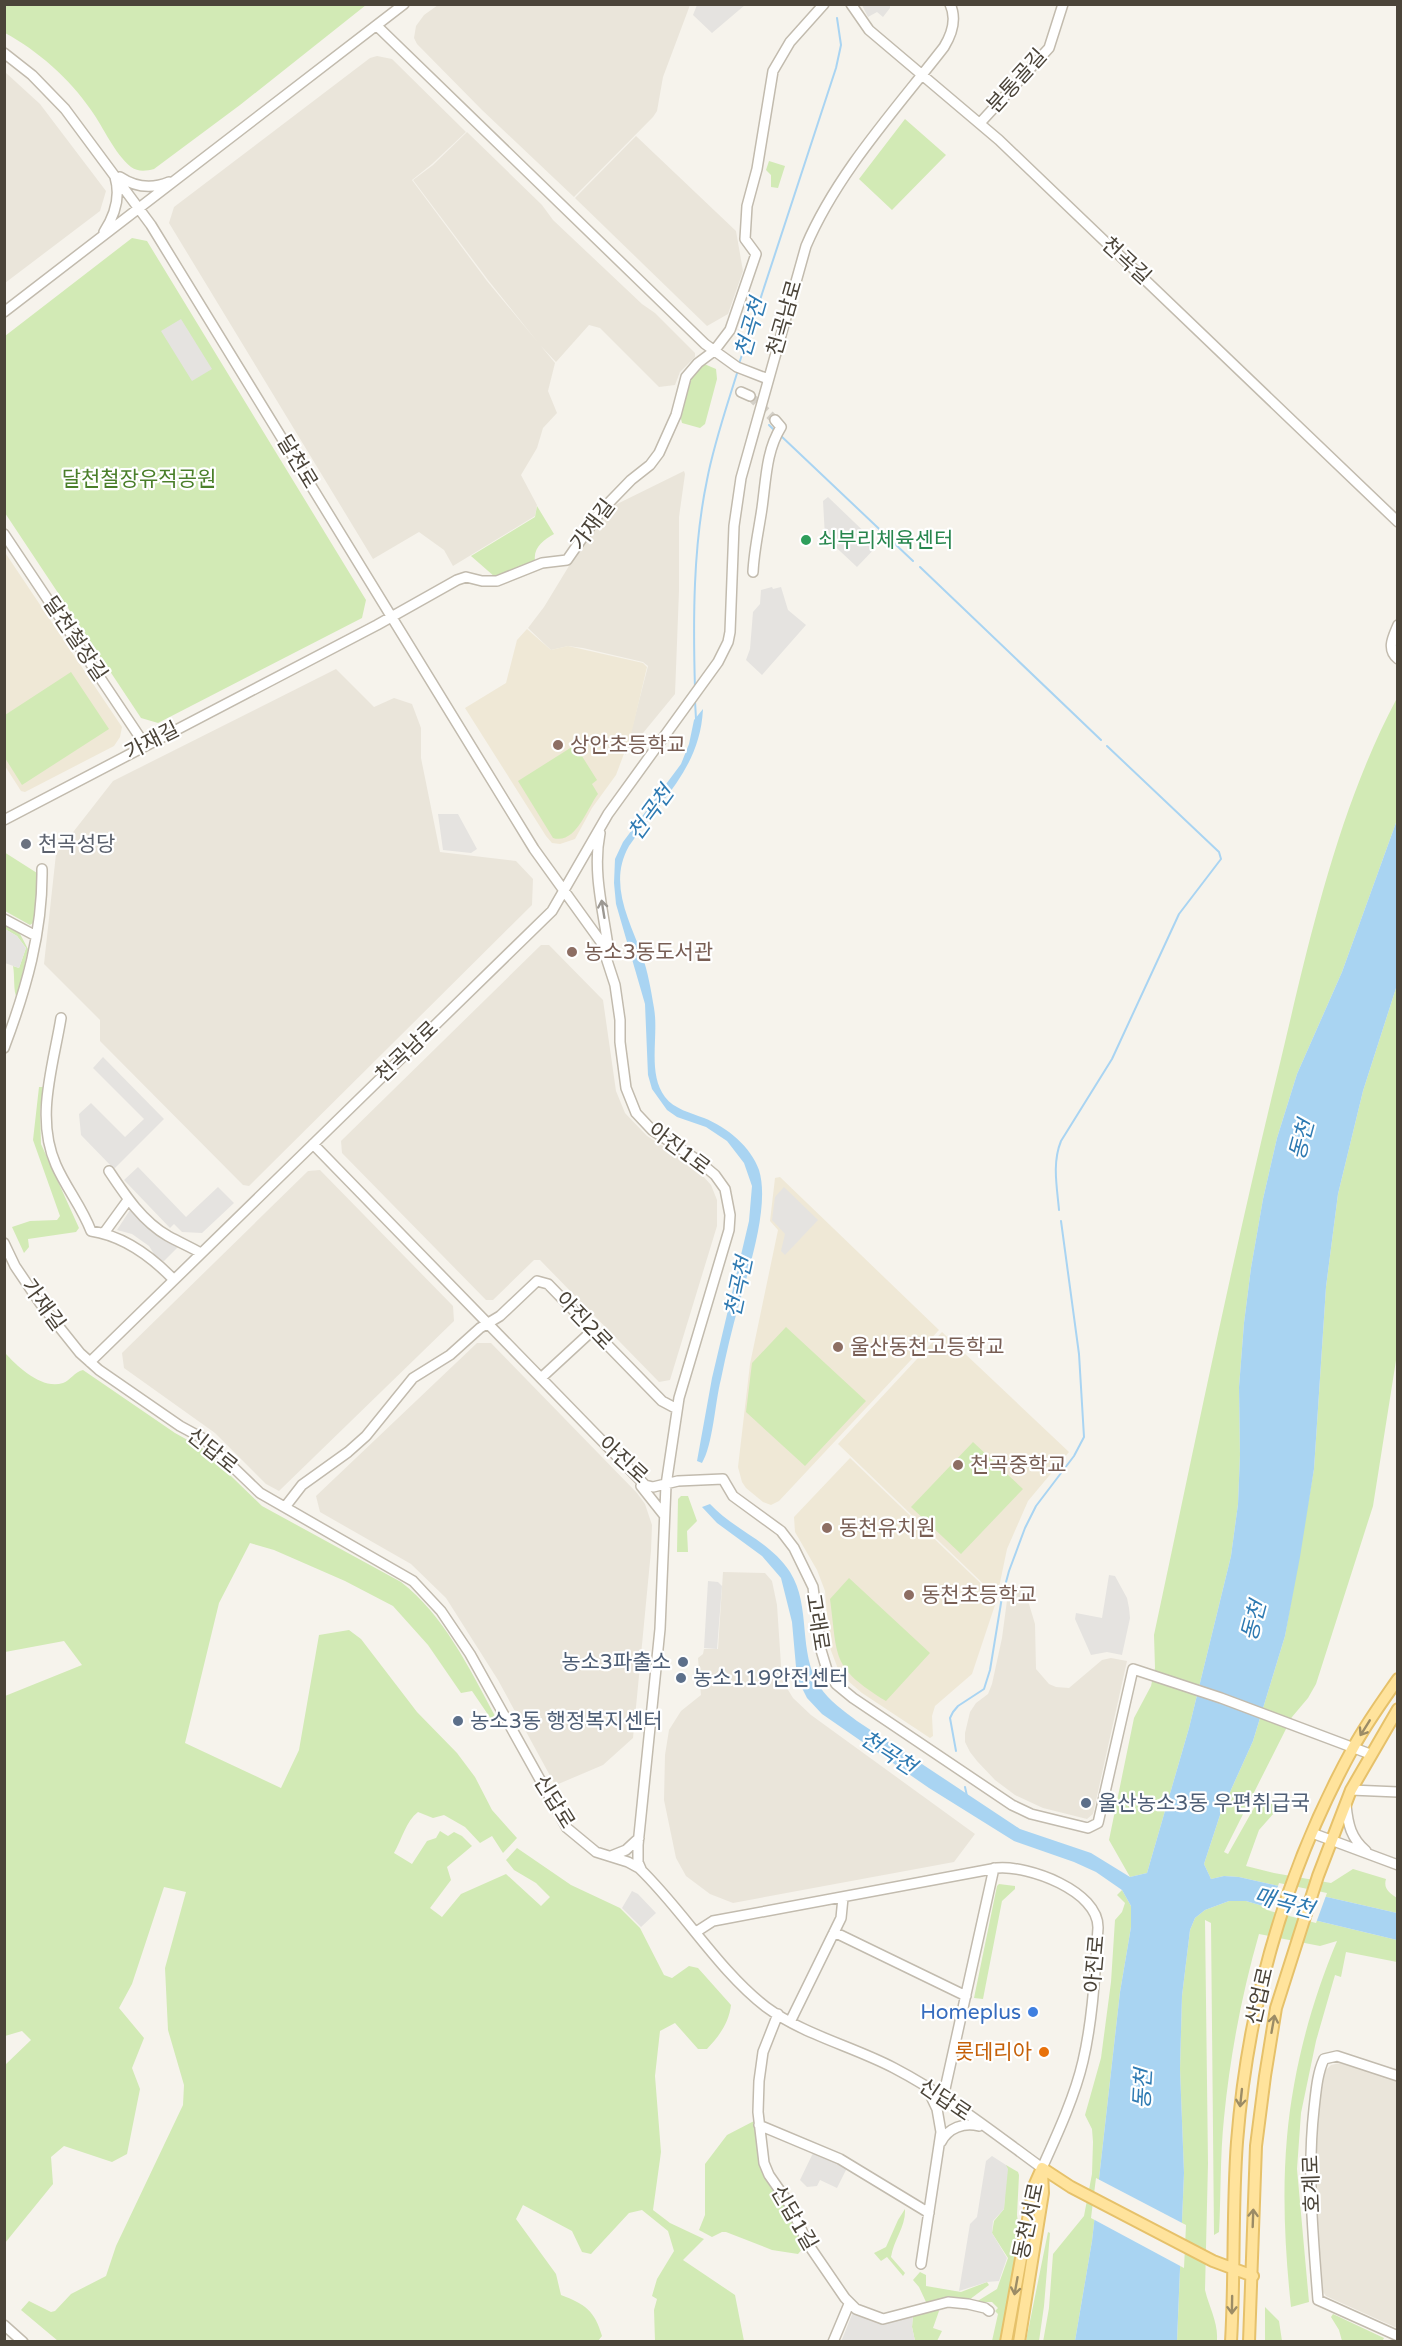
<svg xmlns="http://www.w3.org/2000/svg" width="1402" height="2346" viewBox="0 0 1402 2346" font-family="'Varela Round','Noto Sans KR',sans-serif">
  <rect width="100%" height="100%" fill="#f6f3ec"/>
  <!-- residential -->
  <path fill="#eae5da" d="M438 5V4L690 5 663 77 657 111 653 117 574 197 482 110 417 44 414 38 416 26 424 15Z
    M377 56 392 59 466 132 432 164 412 180 487 281 555 363 548 391 557 413 543 428 537 448 521 475 537 505 535 516 453 566 444 550 419 532 373 559 169 223 174 207 370 58Z
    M5 72 40 104 106 191 100 211 5 283Z
    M467 132 542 205 553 220 642 304 655 313 695 353V357L680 372 675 385 659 387 600 328 589 325 556 362 540 345 488 280 413 180 433 165Z
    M636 136 736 231 743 271 728 314 707 326 575 198Z
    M684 471 685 474 679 517V591L675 694 625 755 648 666 643 662 583 648 568 646 551 650 528 628 544 607 589 533 606 513 617 504Z
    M336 669 374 707 394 698 412 704 421 728V758L440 852 516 861 533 879 532 905 249 1186 243 1185 100 1041V1020L44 964 56 854 113 781Z
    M541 945H549L603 1000 616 1091 625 1113 647 1136 687 1162 703 1176 711 1185 717 1200V1226L670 1380 659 1382 540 1260H534L493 1300H486L342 1153 341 1141Z
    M320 1170 453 1306 454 1321 279 1491 266 1484 215 1433 124 1368 122 1353 308 1171Z
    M477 1343H491L637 1493 645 1504 652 1525 651 1551 633 1738 603 1765 556 1785 554 1783 498 1680 446 1598 411 1564 320 1512 316 1496Z
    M723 1572 765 1573 772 1581 777 1605 782 1680 793 1698 811 1715 975 1834 954 1862 733 1903 710 1894 686 1876 676 1858 664 1800 665 1755 669 1730 681 1711 701 1695 698 1658 703 1654 704 1649H718Z
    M1023 1584 1035 1624 1036 1669 1049 1684 1056 1687 1069 1688 1102 1660 1111 1658 1127 1661 1093 1814 1087 1819 1043 1808 1015 1795 995 1780 977 1761 970 1752 965 1742V1733L970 1712 976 1703 988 1694 992 1684 1002 1638 1008 1593Z
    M1340 2063 1397 2081V2328L1326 2296 1323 2292 1313 2160 1319 2094 1324 2072 1331 2065Z"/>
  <!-- education -->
  <path fill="#efe8d6" d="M4 551 122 727 120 737 114 746 25 792 21 791 5 766Z
    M527 629 551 650 568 646 643 663 647 667 631 735 616 775 592 808 575 839 560 844 552 843 546 836 465 708 506 683 517 640Z
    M780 1177 939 1330 779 1501 771 1505 763 1502 746 1488 742 1482 738 1467 750 1364 778 1230 770 1221 775 1178Z
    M942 1332 1069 1452 1028 1501 1007 1549 997 1597 838 1444Z
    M850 1458 997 1599 972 1674 935 1706 932 1716 933 1736 930 1738 862 1693 840 1674 830 1648 825 1591 817 1570 795 1532 794 1517Z"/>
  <!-- green -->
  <path fill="#d2eab5" d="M4 5 5 4 366 5 240 105 154 169C146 171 138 172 131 167 114 153 104 128 91 110 70 79 37 50 5 33Z
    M905 119 946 155 892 210 859 179Z
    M769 161 785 166 778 188 771 187V175L766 170Z
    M132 238 147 241 366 600 362 618 158 723 141 718 5 513V336Z
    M702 363 716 369 717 379 705 424 700 428 682 423 681 419 690 375Z
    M537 506 554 534C544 540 533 547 535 561L495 577 471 556 535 517Z
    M71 672 109 729 22 785 5 758V715Z
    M1397 698V820L1342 972 1297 1074 1277 1138 1263 1199 1251 1268 1244 1323 1239 1387 1240 1455 1238 1504 1231 1556 1189 1728 1147 1873 1130 1877 1109 1840 1134 1718 1151 1686 1155 1668 1154 1635C1195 1443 1234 1250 1281 1059 1310 937 1338 809 1397 698Z
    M575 745 597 780 592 784 598 794C587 808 576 845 553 838L518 781Z
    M4 852 37 873 36 921 30 925 5 911Z
    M5 923 19 932 28 949 17 998C13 992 15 976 13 966L19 968 26 948 17 936 5 929Z
    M1397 985V1354L1373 1506 1316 1684 1308 1698 1292 1717 1224 1852 1228 1854 1259 1799 1282 1804 1259 1830 1246 1866 1274 1873 1331 1883 1353 1869 1386 1879C1383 1889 1390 1893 1397 1898V1913L1239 1877 1224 1876 1211 1879 1204 1864 1221 1812 1253 1741 1285 1636 1314 1469 1326 1287 1338 1194 1363 1091Z
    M39 1087H43L40 1111 41 1144 79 1228 76 1232 28 1239 29 1247 24 1253 12 1227 30 1221 57 1220 60 1216 33 1140Z
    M786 1327 866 1401 805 1466 746 1412 752 1363Z
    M5 1353C18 1367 42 1390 63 1383 71 1380 74 1372 83 1370L175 1433 202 1448 262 1506 401 1582C443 1614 470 1669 495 1716V1718L491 1719 472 1691 461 1693 428 1645 393 1606 345 1581 274 1550 250 1543 219 1603 185 1743 281 1788 299 1750 319 1635 349 1630 361 1639 417 1712 457 1753 475 1777 492 1810 517 1838 503 1853 492 1836 480 1843 465 1827 444 1815 433 1818 418 1812C406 1821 402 1839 394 1853L412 1864 427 1841 436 1838 440 1831 448 1836 454 1832 462 1836 472 1846 447 1867 451 1880 430 1908 442 1917 461 1894 506 1874 541 1906 550 1897 536 1883 514 1870 506 1860 517 1848 571 1885 620 1908 640 1928 664 1975 672 1978 689 1966 698 1968 731 2005C729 2023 719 2036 707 2049H698L675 2023 660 2031 655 2076 661 2152 653 2210 670 2223 704 2239 683 2260 735 2295 744 2341H655L654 2310 657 2299 652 2296 657 2279 674 2251 668 2231 642 2210 629 2213 591 2254 582 2252 572 2231 523 2205 516 2219 556 2274 561 2295C585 2304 595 2311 602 2336L598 2341H58L21 2310 29 2301 51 2312 55 2311 71 2294 106 2276 116 2246 183 2105 184 2085 168 2030 165 1968 186 1892 164 1887 132 1984 119 2008 144 2038 132 2068 140 2089 127 2154 112 2162 64 2146 51 2157 53 2184 5 2243V2065L31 2040 22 2031 5 2036V1696L82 1665 64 1641 5 1652Z
    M973 1442 1023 1489 961 1554 911 1507Z
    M681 1496H688L697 1521 687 1531 688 1552H677L678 1499Z
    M849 1578 930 1653 886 1701C831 1667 838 1659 830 1599Z
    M999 1884 1015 1886V1889L1002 1901 983 1999 974 1998 997 1886Z
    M1122 1890 1131 1906V1927L1120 1992 1092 2241 1075 2341 1043 2342 1049 2308 1053 2254 1084 2216 1087 2200 1092 2174 1093 2142 1092 2129 1085 2115 1101 2058 1111 1982 1115 1920 1122 1912 1125 1903 1117 1895Z
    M1229 1901H1246L1289 1914 1397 1940V1962L1346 1952 1341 1977 1335 1975 1316 2041 1301 2113 1297 2169 1309 2302 1291 2307C1285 2251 1282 2193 1287 2137 1293 2070 1311 2003 1337 1941L1320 1946 1259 1934C1242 1993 1230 2056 1224 2118 1220 2156 1221 2194 1219 2232L1214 2235 1211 1923 1205 1920 1208 2163 1205 2290C1209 2307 1218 2322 1217 2339V2341L1177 2342 1184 2173 1180 2069 1182 1996 1190 1930 1195 1918 1205 1910Z
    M754 2121 759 2154 787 2208 804 2247 798 2254 772 2250 726 2232H722L712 2237 699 2230 705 2215V2164L727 2135Z
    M1006 2165 1018 2172 1019 2175 1017 2215 1020 2237 1000 2341H992L998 2314 995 2311 998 2308 992 2302H976L997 2289 1008 2258 992 2233 994 2221 1004 2209Z
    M905 2209C906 2227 894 2239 891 2257L905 2273 903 2276 887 2257 881 2261 874 2253 886 2247 898 2220Z
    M1048 2232 1050 2233 1044 2306 1039 2341H1026Z
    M920 2272 926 2275V2286L961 2292 987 2282 989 2285 969 2300 926 2302 919 2287 913 2280Z
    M1265 2307 1279 2321 1282 2341H1265Z
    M937 2308 939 2311 933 2328 942 2331 937 2341H915L912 2327 913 2314Z
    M1333 2314 1384 2338 1383 2340 1342 2341 1339 2330 1331 2317Z"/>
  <!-- parking -->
  <path fill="#e5e3e0" d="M697 5V4L745 5 712 33 693 15Z
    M862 5H890V8L883 17 877 12 868 17Z
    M181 319 212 369 192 381 161 331Z
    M828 497 878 545 857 567 825 537 823 501Z
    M772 587 773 589 781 587 788 610 806 625 762 675 746 660 750 649 753 612 760 604 761 590Z
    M438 814H458L477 849 471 853 443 850Z
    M5 929 17 936 26 948 19 968 5 963Z
    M103 1057 164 1119 114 1169 81 1135 79 1114 91 1103 125 1137 144 1119 93 1068Z
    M138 1167 186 1217 218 1187 234 1203 202 1233 182 1232 174 1224 170 1228 124 1180Z
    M784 1187 818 1220 785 1255 781 1251 785 1234 772 1220 775 1197Z
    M130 1210 179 1246 164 1261 158 1260 149 1246 132 1234 117 1230Z
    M1109 1575 1115 1576 1127 1598 1129 1608 1130 1618 1122 1655 1107 1652 1091 1655 1075 1619 1076 1613 1102 1618Z
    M708 1581 718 1582 722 1586 717 1649 704 1648Z
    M632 1891 638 1894 656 1913 641 1927 622 1908Z
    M813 2153 847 2168 837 2188 820 2180 817 2186 807 2187 800 2180Z
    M992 2156 1006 2165 1008 2169 1004 2209 993 2221 992 2233 1007 2258 999 2281 987 2282 959 2291 970 2224 977 2217 986 2161Z
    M853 2312 885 2323 913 2314 912 2327 915 2341 841 2342Z"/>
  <!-- water -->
  <path fill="#a9d4f2" d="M703 709C700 769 661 799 629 846 608 883 629 919 642 955 648 972 651 990 654 1008 659 1036 647 1073 665 1097 674 1109 691 1113 704 1118 727 1127 751 1147 759 1170 770 1205 749 1269 739 1304 732 1329 726 1354 721 1379 715 1402 713 1445 702 1463L697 1461 712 1378 749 1221 752 1186 744 1163 727 1141 706 1127 677 1117 667 1110 652 1089 648 1075 645 1004 616 904 614 883 615 859 623 842 681 764 689 744 694 720Z
    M1397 820V985L1363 1091 1338 1194 1326 1287 1314 1469 1300 1557 1285 1636 1253 1741 1221 1812 1204 1864 1211 1879 1224 1876 1239 1877 1397 1913V1940L1289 1914 1246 1901H1229L1205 1910 1195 1918 1190 1930 1182 1996 1180 2069 1184 2173 1177 2341H1075L1092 2241 1120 1992 1131 1927V1906L1122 1890 1096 1872 1074 1862 1014 1841 929 1788 822 1714 807 1698 797 1678 792 1622 781 1578 762 1556 717 1523 702 1507 710 1504C734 1530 770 1541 790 1572 812 1607 797 1652 820 1687 829 1701 844 1711 857 1721L1020 1829 1091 1853 1130 1877 1147 1873 1189 1728 1231 1556 1238 1504 1240 1455 1239 1387 1244 1323 1251 1268 1263 1199 1277 1138 1297 1074 1342 972Z"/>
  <!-- pier -->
  <path fill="#f6f3ec" d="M1279 1883 1327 1893 1316 1923 1270 1911Z
    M1096 2178 1186 2225 1184 2268 1091 2218Z"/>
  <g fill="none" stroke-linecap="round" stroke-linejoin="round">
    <!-- stream -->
    <path stroke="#a9d4f2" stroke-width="2" d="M739 364 836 68 841 45 837 18
      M769 425 774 430
      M780 435 913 561
      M920 567 1101 740
      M695 689C693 620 693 547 707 480 714 443 727 406 738 370
      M695 701 696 719
      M1059 1210C1057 1187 1052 1163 1061 1141L1112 1059 1179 914 1221 859 1219 852 1107 746
      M956 1751 950 1718 953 1712 958 1706 984 1689 990 1670 1002 1597 1009 1571 1025 1528 1036 1506 1074 1456 1084 1437 1079 1354 1061 1221
      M965 1787 967 1796"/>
    <!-- minor-tunnel -->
    <path stroke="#d4d0c8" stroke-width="9" stroke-dasharray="9 4.5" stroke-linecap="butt" d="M750 396 775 420"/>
    <!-- minor casing -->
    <g stroke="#c2bbae" stroke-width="12">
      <path id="minor" d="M851 4 869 30 999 140 1398 522
        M377 26 705 344 737 367 768 379
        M4 53 32 75 65 109 151 225 534 849 601 942 615 985 620 1020V1042L626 1088 636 1113 652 1130 696 1159 715 1175 725 1189 730 1215 729 1230 679 1398 666 1485 660 1629 638 1845V1862L641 1869
        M980 123 1049 48 1063 4
        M120 177C135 187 152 189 169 182
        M104 232C115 215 121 197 115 177
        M4 312 404 4
        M741 392 750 396
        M4 534 145 745
        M753 572C754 550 759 529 762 508 766 480 766 451 781 427L775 420
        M1398 625C1393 637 1386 649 1398 659
        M4 820 377 625 457 580 466 577 482 581H497L542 563 567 560 601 511 631 480 650 465 659 453 676 415 686 377 698 363 714 351 730 330 756 254 745 239 747 206 757 169 773 71 790 42 824 4
        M600 833C592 873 604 913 609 953
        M4 919 36 936
        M61 1018C53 1067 35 1118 56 1165 66 1188 82 1207 91 1231 124 1236 151 1256 174 1280
        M4 1048C26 990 43 931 42 869
        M313 1144 645 1485 653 1487 678 1481 723 1479 733 1496 781 1531 794 1548 813 1587 821 1650 827 1670 836 1684 853 1698 1012 1805 1031 1814 1088 1828 1098 1823 1133 1669 1221 1698 1370 1754
        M109 1171C125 1195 142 1221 168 1236 179 1242 190 1247 201 1253
        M104 1233 128 1200
        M4 1243 15 1266 40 1303 80 1353 99 1370 180 1426 204 1439 260 1493 413 1581 441 1611 470 1654 567 1828 596 1852 628 1862 639 1868C683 1910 718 1970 766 2007 804 2035 852 2046 894 2068 946 2095 994 2133 1042 2168 1057 2135 1075 2096 1083 2061 1093 2018 1095 1972 1098 1928 1099 1891 1028 1865 997 1868L713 1921 696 1932
        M90 1362 552 911 608 814 718 662 728 642 730 632 734 526 741 478 806 246C837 173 896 109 944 47 952 34 957 19 950 4
        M541 1378 593 1330
        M641 1486 664 1515
        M285 1507 302 1485 348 1452 366 1436 413 1378 450 1355 480 1328 500 1316 537 1281 548 1284 662 1401 677 1409
        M1351 1790 1398 1792
        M1346 1805C1348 1825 1351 1838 1366 1851
        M1312 1833 1398 1865
        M611 1856 626 1850 639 1838
        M834 1932 966 1996
        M778 2014 763 2052 759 2081 758 2112 764 2163 769 2175 790 2205 808 2244 845 2298 856 2309 883 2319 948 2302 968 2304 985 2308 989 2311
        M790 2022 841 1918 843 1898
        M1398 2076 1337 2056 1324 2059C1317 2074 1316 2092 1314 2109 1307 2172 1313 2236 1318 2300L1398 2336
        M943 2098 994 1868
        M759 2125 840 2159 929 2213
        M941 2142C948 2128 964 2122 979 2126
        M921 2264 941 2132 937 2109 928 2090
        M4 2325 23 2342
        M833 2342 849 2304"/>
    </g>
    <!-- major casing -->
    <g stroke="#e6c16a" stroke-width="14">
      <path id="major" d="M1042 2168 1071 2187 1213 2261 1253 2276
        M1006 2342 1034 2186 1042 2168
        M1019 2342 1043 2193 1042 2171
        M1231 2342C1235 2275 1232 2208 1237 2142 1248 2003 1286 1870 1353 1748 1366 1724 1382 1702 1398 1679
        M1249 2342 1256 2146 1265 2076 1276 2008 1318 1876 1351 1790 1398 1709"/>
    </g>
    <!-- minor -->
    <use href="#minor" stroke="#fff" stroke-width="9"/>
    <!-- major -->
    <use href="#major" stroke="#ffe39c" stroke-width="10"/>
  </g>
  <!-- one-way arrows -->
  <defs><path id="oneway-shaft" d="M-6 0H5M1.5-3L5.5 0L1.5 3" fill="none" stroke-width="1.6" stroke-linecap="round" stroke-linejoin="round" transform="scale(1.5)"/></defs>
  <use stroke="#9c9892" href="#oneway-shaft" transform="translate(603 909) rotate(-99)"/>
  <g stroke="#9c8c66">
    <use href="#oneway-shaft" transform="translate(1365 1728) rotate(122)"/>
    <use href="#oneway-shaft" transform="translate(1273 2024) rotate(-80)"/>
    <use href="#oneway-shaft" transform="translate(1241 2098) rotate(96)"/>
    <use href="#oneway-shaft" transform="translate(1253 2218) rotate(-88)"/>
    <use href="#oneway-shaft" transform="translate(1016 2286) rotate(100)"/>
    <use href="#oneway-shaft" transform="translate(1232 2305) rotate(91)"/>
  </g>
  <!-- markers -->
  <circle fill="#2e9e5b" stroke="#fff" stroke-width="2" cx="806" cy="540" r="6"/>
  <g fill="#8d6e63" stroke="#fff" stroke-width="2">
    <circle cx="558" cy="745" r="6"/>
    <circle cx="572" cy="952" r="6"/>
    <circle cx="838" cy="1347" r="6"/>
    <circle cx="958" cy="1465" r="6"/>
    <circle cx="827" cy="1528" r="6"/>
    <circle cx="909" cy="1595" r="6"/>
  </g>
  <circle fill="#6b7280" stroke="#fff" stroke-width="2" cx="26" cy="844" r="6"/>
  <g fill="#5c6f8a" stroke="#fff" stroke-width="2">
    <circle cx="683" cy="1662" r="6"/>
    <circle cx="681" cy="1678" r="6"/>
    <circle cx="458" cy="1721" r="6"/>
    <circle cx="1086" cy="1803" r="6"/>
  </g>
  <circle fill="#3f7fe0" stroke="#fff" stroke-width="2" cx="1033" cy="2012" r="6"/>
  <circle fill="#e8710a" stroke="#fff" stroke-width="2" cx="1044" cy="2052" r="6"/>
  <g text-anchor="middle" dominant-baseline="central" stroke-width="4.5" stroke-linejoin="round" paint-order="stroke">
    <!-- street labels -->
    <g font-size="21" fill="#4b4439" stroke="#fff">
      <text transform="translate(1017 81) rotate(-48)">분통골길</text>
      <text transform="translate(1126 261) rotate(43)">천곡길</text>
      <text transform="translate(785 318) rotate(-74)">천곡남로</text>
      <text transform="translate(297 462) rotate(59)">달천로</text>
      <text transform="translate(593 525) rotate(-53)">가재길</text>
      <text transform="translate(75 639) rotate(56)">달천철장길</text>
      <text transform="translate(152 741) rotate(-27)">가재길</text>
      <text transform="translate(407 1052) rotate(-44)">천곡남로</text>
      <text transform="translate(679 1149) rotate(37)">아진1로</text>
      <text transform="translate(43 1305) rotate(54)">가재길</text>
      <text transform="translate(584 1321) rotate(46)">아진2로</text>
      <text transform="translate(212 1451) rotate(39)">신답로</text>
      <text transform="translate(623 1460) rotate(43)">아진로</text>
      <text transform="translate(817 1622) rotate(81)">고래로</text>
      <text transform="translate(554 1802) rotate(58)">신답로</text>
      <text transform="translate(1095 1964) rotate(-85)">아진로</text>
      <text transform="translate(1260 1996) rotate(-77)">산업로</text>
      <text transform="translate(945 2100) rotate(34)">신답로</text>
      <text transform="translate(1312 2184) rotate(-92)">호계로</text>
      <text transform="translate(794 2218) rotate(60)">신답1길</text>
      <text transform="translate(1029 2221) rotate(-78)">동천서로</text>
    </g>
    <!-- park labels -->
    <g font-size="21" fill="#4a7f2a" stroke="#fff">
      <text x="139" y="479">달천철장유적공원</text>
    </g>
    <!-- leisure labels -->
    <g font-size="21" fill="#27864d" stroke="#fff" text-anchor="start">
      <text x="818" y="540">쇠부리체육센터</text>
    </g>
    <!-- education labels -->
    <g font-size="21" fill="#785e54" stroke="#fff" text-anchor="start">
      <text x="570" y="745">상안초등학교</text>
      <text x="584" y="952">농소3동도서관</text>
      <text x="850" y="1347">울산동천고등학교</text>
      <text x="970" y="1465">천곡중학교</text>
      <text x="839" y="1528">동천유치원</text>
      <text x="921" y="1595">동천초등학교</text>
    </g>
    <!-- worship labels -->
    <g font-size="21" fill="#5b616d" stroke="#fff" text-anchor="start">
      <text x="38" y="844">천곡성당</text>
    </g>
    <!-- service labels -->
    <g font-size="21" fill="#4e5e75" stroke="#fff" text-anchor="start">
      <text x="671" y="1662" text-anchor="end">농소3파출소</text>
      <text x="693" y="1678">농소119안전센터</text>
      <text x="470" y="1721">농소3동 행정복지센터</text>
      <text x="1098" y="1803">울산농소3동 우편취급국</text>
    </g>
    <!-- shop labels -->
    <g font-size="21" fill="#366cbe" stroke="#fff" text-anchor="end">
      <text x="1021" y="2012">Homeplus</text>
    </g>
    <!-- food labels -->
    <g font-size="21" fill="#c56008" stroke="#fff" text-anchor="end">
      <text x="1032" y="2052">롯데리아</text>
    </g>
    <!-- water labels -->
    <g font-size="22" font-style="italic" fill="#2e7ab2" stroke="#fff">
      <text transform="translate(751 328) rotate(-74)">천곡천</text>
      <text transform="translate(651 813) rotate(-54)">천곡천</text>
      <text transform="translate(1302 1140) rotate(-75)">동천</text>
      <text transform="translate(739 1287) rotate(-78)">천곡천</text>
      <text transform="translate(1254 1621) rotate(-75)">동천</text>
      <text transform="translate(888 1753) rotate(33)">천곡천</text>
      <text transform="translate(1284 1903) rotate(15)">매곡천</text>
      <text transform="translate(1143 2089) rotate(-87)">동천</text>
    </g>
  </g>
  <!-- border -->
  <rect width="1402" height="2346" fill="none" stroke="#4b4439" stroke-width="12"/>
</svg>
